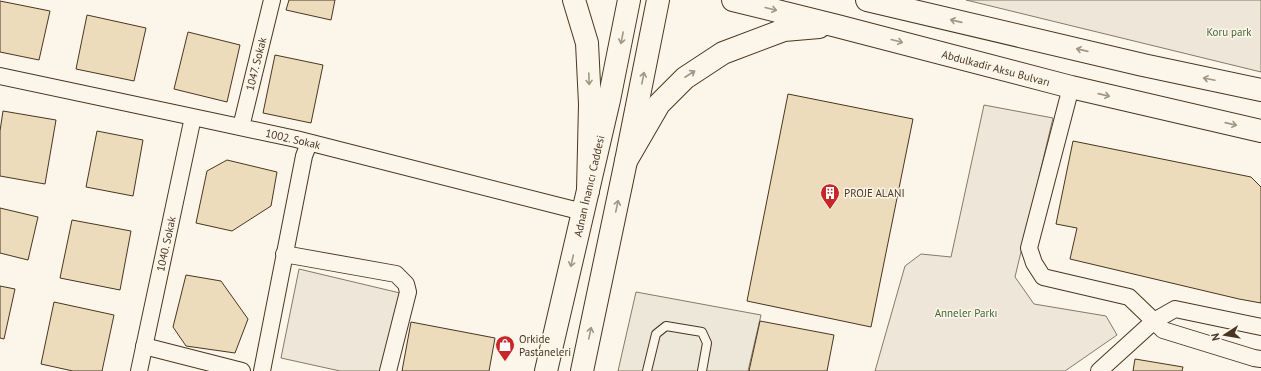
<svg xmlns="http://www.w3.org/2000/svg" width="1261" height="371" viewBox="0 0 1261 371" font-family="'PT Sans',sans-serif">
  <rect width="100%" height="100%" fill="#fbf6e9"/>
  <!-- green -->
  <path fill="#ede6d9" stroke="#887966" d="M966 0H1261V72Z
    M984 105 1053 118 1015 277 1034 304 1106 316 1117 335 1065 371H875L905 266 921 254 951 257Z
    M299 269 400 293 383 371H340L281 358Z"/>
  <!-- parking -->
  <path fill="#ede7d9" stroke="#887966" d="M636 292 761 315 748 371H618Z"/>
  <!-- building -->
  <path fill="#ecdcbc" stroke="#4a3520" d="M289 0H335L331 20 286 10Z
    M0 1 50 11 39 60 0 52Z
    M87 15 146 28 134 81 76 69Z
    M188 32 240 45 227 102 174 89Z
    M275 55 323 65 311 123 263 113Z
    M788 94 913 119 871 327 747 301Z
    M3 111 56 120 45 184 0 176V131Z
    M97 131 143 140 133 196 86 187Z
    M1073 141 1251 177 1261 187V303L1239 299 1070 259 1077 228 1056 224Z
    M227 160 277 172 271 206 232 231 196 223 207 171Z
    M0 208 38 217 28 260 0 253Z
    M72 220 131 231 120 290 60 278Z
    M186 275 221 281 248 319 235 353 186 346 173 327Z
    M0 286 15 289 4 339 0 338Z
    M54 302 114 315 102 371H73L41 364Z
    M760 321 834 335 827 371H749Z
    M411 322 495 338 489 371H402Z
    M1135 359 1183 367 1182 371H1133Z"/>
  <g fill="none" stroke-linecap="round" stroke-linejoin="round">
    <!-- service casing -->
    <g stroke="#4a3520" stroke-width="10">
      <path id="service" d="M647 371 656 334 666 326 702 332 707 343 702 371"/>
    </g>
    <!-- minor casing -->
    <g stroke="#4a3520" stroke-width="18">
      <path id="minor" d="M0 76 193 117 296 139 583 212
        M1071 87 1029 248 1034 263 1043 277 1129 297 1154 321 1175 309 1261 327
        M241 127 272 0
        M284 254 396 274 406 284 408 292 388 371
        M144 346 242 371
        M139 371 193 117
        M262 371 304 156 309 143
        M1099 371 1154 321 1163 330 1254 358 1261 359"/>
    </g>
    <!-- secondary casing -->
    <g stroke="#4a3520" stroke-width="24">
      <path id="secondary" d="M546 371 609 100 629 0
        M582 371 626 161 658 0"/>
    </g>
    <!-- primary casing -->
    <g stroke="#4a3520" stroke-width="24">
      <path id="primary" d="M574 0 587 43 590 104 588 191
        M733 0 837 26 1071 87 1261 131
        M867 0 1143 65 1261 90
        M626 161 659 104 685 78 723 53 784 30 819 27"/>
    </g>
    <!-- service -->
    <use href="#service" stroke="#fbf6e9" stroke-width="8"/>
    <!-- minor -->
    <use href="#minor" stroke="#fbf6e9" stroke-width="16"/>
    <!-- secondary -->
    <use href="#secondary" stroke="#fbf6e9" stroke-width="22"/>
    <!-- primary -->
    <use href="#primary" stroke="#fbf6e9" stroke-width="22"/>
  </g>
  <!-- one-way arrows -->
  <defs><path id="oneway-shaft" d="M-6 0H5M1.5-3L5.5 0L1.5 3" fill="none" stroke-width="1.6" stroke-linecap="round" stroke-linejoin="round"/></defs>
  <g stroke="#a29684">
    <use href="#oneway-shaft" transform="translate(771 9) rotate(14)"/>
    <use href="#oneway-shaft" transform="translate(956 21) rotate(-167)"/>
    <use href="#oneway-shaft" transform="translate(622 38) rotate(101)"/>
    <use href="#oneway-shaft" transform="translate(897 41) rotate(15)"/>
    <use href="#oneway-shaft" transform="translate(1082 50) rotate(-167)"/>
    <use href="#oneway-shaft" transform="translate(690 74) rotate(-33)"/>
    <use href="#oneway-shaft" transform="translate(643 78) rotate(-79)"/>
    <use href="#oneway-shaft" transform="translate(589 79) rotate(88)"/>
    <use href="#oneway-shaft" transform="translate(1209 79) rotate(-168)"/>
    <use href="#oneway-shaft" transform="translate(1104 95) rotate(13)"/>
    <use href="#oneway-shaft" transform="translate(1231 124) rotate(13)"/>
    <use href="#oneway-shaft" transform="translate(617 206) rotate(-78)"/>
    <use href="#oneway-shaft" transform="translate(572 261) rotate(103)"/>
    <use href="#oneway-shaft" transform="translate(590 333) rotate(-78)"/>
  </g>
  <!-- icons -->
  <defs>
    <g id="building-pin" transform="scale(1)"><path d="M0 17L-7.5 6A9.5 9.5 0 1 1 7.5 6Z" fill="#c62828" stroke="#fbf6e9"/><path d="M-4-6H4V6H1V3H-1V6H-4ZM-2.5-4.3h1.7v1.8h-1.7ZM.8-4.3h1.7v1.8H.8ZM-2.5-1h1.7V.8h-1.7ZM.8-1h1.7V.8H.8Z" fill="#fff"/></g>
    <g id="shop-pin" transform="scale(1)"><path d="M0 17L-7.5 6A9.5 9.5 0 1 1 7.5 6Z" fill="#c62828" stroke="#fbf6e9"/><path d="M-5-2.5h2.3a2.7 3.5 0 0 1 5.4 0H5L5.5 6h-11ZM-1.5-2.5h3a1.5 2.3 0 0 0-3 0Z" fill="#fff"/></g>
  </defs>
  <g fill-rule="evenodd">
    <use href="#building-pin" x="830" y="193"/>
    <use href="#shop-pin" x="505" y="345"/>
  </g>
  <g text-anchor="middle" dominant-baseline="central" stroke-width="3" stroke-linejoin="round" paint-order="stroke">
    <!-- park labels -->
    <g font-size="11" fill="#436837" stroke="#fbf6e9">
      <text x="1229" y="32">Koru park</text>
      <text x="966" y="313">Anneler Parkı</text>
    </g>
    <!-- street labels -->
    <g font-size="11" fill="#4a3520" stroke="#fbf6e9">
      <text transform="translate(256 64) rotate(-76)">1047. Sokak</text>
      <text transform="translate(996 68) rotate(15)">Abdulkadir Aksu Bulvarı</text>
      <text transform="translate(293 139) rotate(13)">1002. Sokak</text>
      <text transform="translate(589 186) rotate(-77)">Adnan İnanıcı Caddesi</text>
      <text transform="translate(166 244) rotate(-78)">1040. Sokak</text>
    </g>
    <!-- poi labels -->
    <g font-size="11" fill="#4a3520" stroke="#fbf6e9" text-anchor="start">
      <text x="844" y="193">PROJE ALANI</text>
      <text x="519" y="339">Orkide<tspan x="519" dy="13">Pastaneleri</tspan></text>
    </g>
  </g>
  <!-- north arrow -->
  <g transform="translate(1225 335) rotate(258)" stroke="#fbf6e9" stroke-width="3" paint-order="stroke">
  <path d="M0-3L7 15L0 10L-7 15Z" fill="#4a3520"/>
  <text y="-6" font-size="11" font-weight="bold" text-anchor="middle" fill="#4a3520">N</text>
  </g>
</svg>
